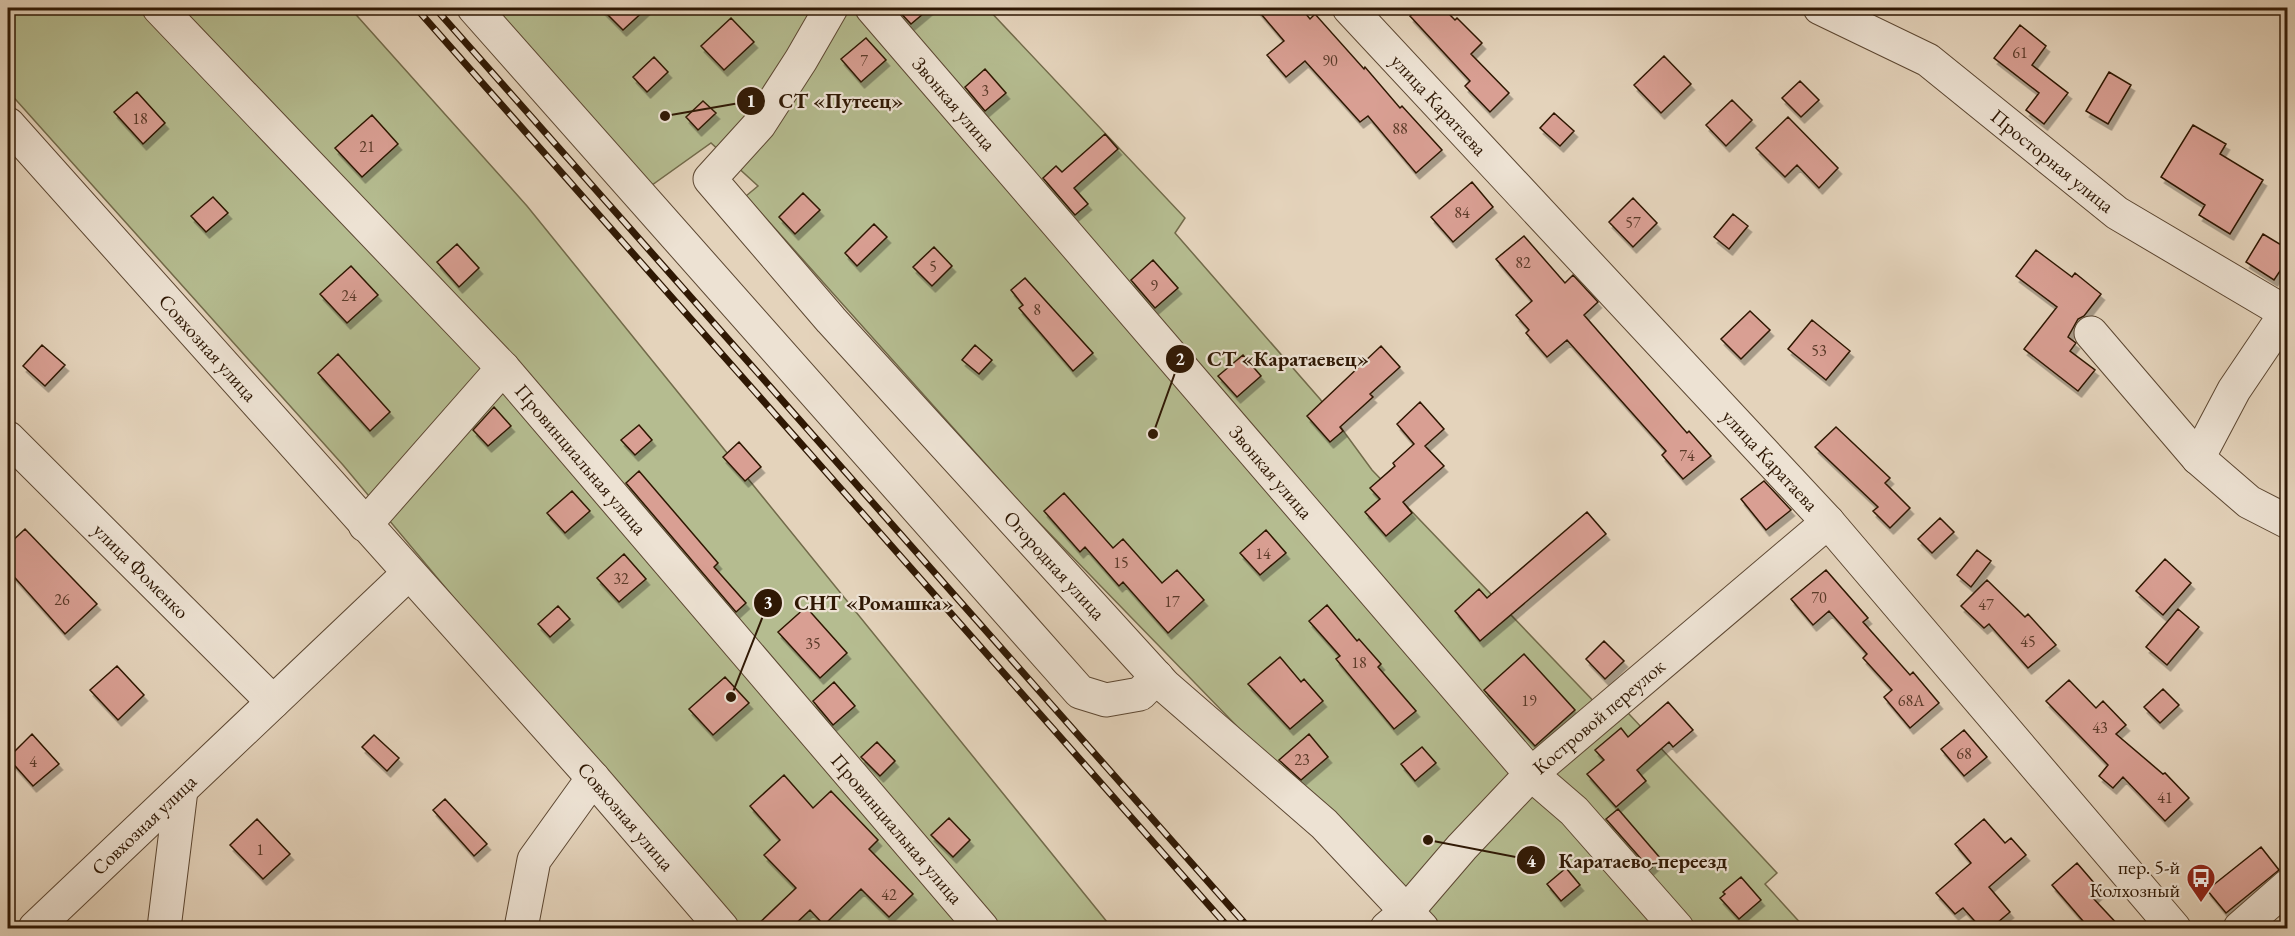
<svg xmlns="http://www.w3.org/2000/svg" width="2295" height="936" viewBox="0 0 2295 936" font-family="'EB Garamond',serif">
  <defs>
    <filter id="shadow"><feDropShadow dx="3.5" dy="6" stdDeviation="0" flood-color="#0004"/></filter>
  </defs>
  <rect width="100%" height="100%" fill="#e4d3bb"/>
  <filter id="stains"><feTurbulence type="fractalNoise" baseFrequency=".00333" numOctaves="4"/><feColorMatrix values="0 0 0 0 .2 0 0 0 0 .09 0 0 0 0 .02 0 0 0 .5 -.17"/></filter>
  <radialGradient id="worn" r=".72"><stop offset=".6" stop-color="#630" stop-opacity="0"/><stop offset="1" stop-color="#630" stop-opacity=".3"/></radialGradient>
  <!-- green -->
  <path fill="#b5bc90" stroke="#726a4a" stroke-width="1.5" d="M8 8H350L527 206 1112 928H730L343 465 8 91Z
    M494 8H987L1185 218 1175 233 1320 399 1372 470 1603 711 1616 700 1777 873 1765 884 1805 928H1433L1024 507 746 196 758 186 711 143 652 185Z"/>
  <!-- building -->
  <path fill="#d99f93" stroke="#2f1804" stroke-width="1.5" filter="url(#shadow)" d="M601 8H647L623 30Z
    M896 8H930L911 24Z
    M1256 8H1301L1310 19 1315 14 1364 69 1365 67 1400 108 1402 106 1442 150 1416 173 1368 116 1360 122 1305 61 1286 77 1267 55 1284 41Z
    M1419 8H1443L1455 20 1457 18 1482 43 1471 54 1509 93 1490 112 1465 86 1470 81 1410 16Z
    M731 18 754 42 724 70 701 46Z
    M2020 25 2046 46 2032 65 2068 93 2044 124 2026 110 2039 93 1994 58Z
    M866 38 886 60 861 82 841 59Z
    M1664 56 1691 84 1661 113 1634 85Z
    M654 57 668 72 647 92 633 77Z
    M985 69 1006 93 985 111 965 87Z
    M2109 72 2131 85 2108 124 2086 111Z
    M1800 81 1819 100 1801 117 1782 98Z
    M137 92 165 123 143 144 114 112Z
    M1732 100 1752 120 1726 146 1706 125Z
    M703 101 716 113 698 130 686 117Z
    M1554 113 1574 131 1560 146 1540 128Z
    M372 115 398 144 362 177 335 148Z
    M1788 117 1838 168 1819 188 1797 165 1785 177 1756 148Z
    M2193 125 2226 144 2220 154 2263 180 2230 234 2199 215 2205 205 2161 177Z
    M1105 134 1118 149 1074 188 1088 204 1075 215 1043 178 1056 166 1062 172Z
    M1472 182 1493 207 1453 242 1431 217Z
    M803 193 820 210 795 234 779 217Z
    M213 197 228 213 206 232 191 216Z
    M1633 198 1657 223 1633 247 1609 222Z
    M1733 214 1748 226 1729 249 1714 237Z
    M874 224 887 237 857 266 845 253Z
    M2263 234 2288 249V259L2274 280 2246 262Z
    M1524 236 1565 283 1573 275 1598 302 1584 315 1687 433 1689 431 1711 456 1683 479 1662 455 1666 451 1567 340 1547 357 1526 333 1529 330 1516 315 1532 301 1496 259Z
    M457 244 479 268 459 287 437 262Z
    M934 247 952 266 932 286 913 267Z
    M2036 250 2072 277 2075 273 2101 294 2084 316 2078 319 2068 337 2076 343 2070 351 2095 370 2078 391 2024 349 2057 307 2016 276Z
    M1153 260 1178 288 1155 308 1131 280Z
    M351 266 378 295 347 323 320 294Z
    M1025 278 1093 353 1073 371 1019 308 1023 305 1011 290Z
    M1750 311 1770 330 1741 359 1721 339Z
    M1812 320 1850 351 1826 380 1788 349Z
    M42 345 65 365 45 386 23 366Z
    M975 345 992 360 979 374 962 360Z
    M1381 346 1400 367 1370 394 1373 397 1340 427 1343 431 1330 442 1307 416Z
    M338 354 390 412 370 431 318 373Z
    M1243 355 1261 376 1237 397 1218 376Z
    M1420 402 1444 429 1425 446 1444 466 1403 502 1412 513 1386 536 1365 512 1380 499 1370 488 1395 466 1393 463 1414 444 1397 424Z
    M494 407 511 426 488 446 473 430Z
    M639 425 652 440 635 455 621 440Z
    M1836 427 1890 478 1885 483 1910 508 1890 528 1873 511 1878 507 1815 447Z
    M739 442 761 467 745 481 723 457Z
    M639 471 718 563 714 567 746 603 736 612 626 483Z
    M1764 481 1791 510 1766 530 1741 499Z
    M572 491 590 511 565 533 547 513Z
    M1064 493 1113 548 1123 539 1162 583 1177 570 1204 600 1168 633 1123 582 1119 586 1085 547 1080 552 1044 511Z
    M1587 512 1606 534 1480 641 1455 611 1479 589 1487 598Z
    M1940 518 1954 532 1932 553 1918 539Z
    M25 529 97 604 65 634 8 570V545Z
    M1266 530 1286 553 1260 575 1240 553Z
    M1977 550 1991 561 1971 587 1957 575Z
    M624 554 646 579 619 602 597 578Z
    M2165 559 2191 583 2163 615 2136 591Z
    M1826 570 1868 618 1863 622 1910 675 1913 672 1939 703 1910 728 1884 697 1892 690 1863 658 1867 654 1829 611 1813 625 1791 599Z
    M1987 580 2025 617 2028 614 2056 645 2028 668 1989 624 1984 628 1961 606Z
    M1327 605 1357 641 1359 639 1381 664 1378 667 1416 711 1394 729 1336 659 1340 656 1309 621Z
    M558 606 570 619 550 637 538 624Z
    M806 607 847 653 820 678 778 632Z
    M2178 609 2199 627 2167 665 2146 647Z
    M1604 641 1624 661 1605 679 1586 659Z
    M1524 654 1575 710 1535 746 1484 690Z
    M1280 657 1301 682 1304 679 1323 701 1290 729 1248 684Z
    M117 666 144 695 118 720 90 690Z
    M725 677 749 703 713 735 689 709Z
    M2069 680 2096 708 2103 701 2126 725 2116 734 2163 774 2165 773 2189 798 2165 821 2123 777 2113 788 2099 776 2108 765 2046 701Z
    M834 682 855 706 833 725 813 701Z
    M2163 689 2179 705 2160 723 2144 707Z
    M1668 702 1693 730 1673 747 1669 742 1637 770 1646 781 1616 807 1587 774 1604 760 1595 750 1621 728 1628 737Z
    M1964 730 1987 757 1964 776 1941 749Z
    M32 734 59 764 33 786 8 758Z
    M1309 734 1328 757 1301 780 1279 760Z
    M374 735 399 758 387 771 362 747Z
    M877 742 895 761 880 776 861 757Z
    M1422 747 1436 763 1415 781 1401 764Z
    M784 775 813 808 831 791 878 840 869 849 913 894 889 917 861 889 824 925 810 910 791 928H754L796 888 764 855 780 840 750 806Z
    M445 799 487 844 474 856 433 810Z
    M1618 809 1661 859 1650 869 1606 819Z
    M949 818 970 840 953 857 931 835Z
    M257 819 290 854 263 879 230 845Z
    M1984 819 2005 843 2011 838 2026 855 1989 887 2010 912 1991 928H1981L1963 908 1955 914 1936 893 1971 863 1955 844Z
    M2261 847 2279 870 2226 913 2207 890Z
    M2077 863 2101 891 2093 898 2121 928H2089L2052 885Z
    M1566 868 1580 885 1561 901 1547 884Z
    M1741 877 1761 900 1739 919 1720 898 1725 894 1723 892Z"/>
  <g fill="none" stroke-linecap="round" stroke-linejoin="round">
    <!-- minor casing -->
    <g stroke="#5c4732" stroke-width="35">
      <g id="minor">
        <path id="s1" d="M159 8 503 368 982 928"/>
        <path d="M474 8 1080 692 1106 700 1140 694 1157 677"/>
        <path id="s2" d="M831 8 801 60 759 125 710 179 831 320 1165 686 1324 824 1422 928"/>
        <path id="s3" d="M872 8 1531 774 1574 811 1677 928"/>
        <path id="s4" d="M1349 8 1828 522 2174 928"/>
        <path id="s5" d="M1820 8 1928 60 2117 213 2288 314"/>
        <path id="s6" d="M8 124 593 778 722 928"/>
        <path d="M2091 333 2198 458 2249 502 2288 522"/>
        <path id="s7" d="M8 438 273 702"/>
        <path d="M2198 458 2234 390 2286 313"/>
        <path d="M365 525 503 368"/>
        <path id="s8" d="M35 928 409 573"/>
        <path d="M164 928 181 790"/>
        <path d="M521 928 534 860 593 778"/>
        <path id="s9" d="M1387 928 1407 911 1462 847 1531 774 1828 522"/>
        <path d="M2240 928 2288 886"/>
      </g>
    </g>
    <!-- minor -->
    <use href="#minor" stroke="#ede2d3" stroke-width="33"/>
    <!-- rail casing -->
    <g stroke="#2f1804" stroke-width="7">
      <path id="rail" d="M416 8 1229 928
        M435 8 1249 928"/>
    </g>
    <!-- rail -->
    <use href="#rail" stroke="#ede2d3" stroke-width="4.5" stroke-dasharray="14" stroke-linecap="butt"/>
  </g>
  <!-- icons -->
  <defs>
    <g id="bus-pin" transform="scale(1.5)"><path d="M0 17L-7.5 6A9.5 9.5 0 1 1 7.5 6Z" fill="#8f2418" stroke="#ede2d3"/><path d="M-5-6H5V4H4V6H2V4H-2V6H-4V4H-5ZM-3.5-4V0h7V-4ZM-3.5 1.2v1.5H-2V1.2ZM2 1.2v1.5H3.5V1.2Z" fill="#fff"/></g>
  </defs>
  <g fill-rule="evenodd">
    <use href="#bus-pin" x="2201" y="878"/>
  </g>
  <g text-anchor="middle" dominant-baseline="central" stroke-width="4.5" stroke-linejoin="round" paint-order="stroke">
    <!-- number labels -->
    <g font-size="16" fill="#5a3a28">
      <text x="2020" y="52">61</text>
      <text x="864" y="60">7</text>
      <text x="1330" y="60">90</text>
      <text x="985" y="90">3</text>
      <text x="140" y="118">18</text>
      <text x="1400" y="128">88</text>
      <text x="367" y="146">21</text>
      <text x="1462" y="212">84</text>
      <text x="1633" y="222">57</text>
      <text x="1523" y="262">82</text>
      <text x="933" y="266">5</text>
      <text x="1154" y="285">9</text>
      <text x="349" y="295">24</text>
      <text x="1037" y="309">8</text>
      <text x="1819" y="350">53</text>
      <text x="1687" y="455">74</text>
      <text x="1263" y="553">14</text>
      <text x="1121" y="562">15</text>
      <text x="621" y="578">32</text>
      <text x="1819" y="597">70</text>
      <text x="62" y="599">26</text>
      <text x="1172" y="601">17</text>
      <text x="1986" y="604">47</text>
      <text x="2028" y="641">45</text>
      <text x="813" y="643">35</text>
      <text x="1359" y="662">18</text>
      <text x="1529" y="700">19</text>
      <text x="1911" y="700">68А</text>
      <text x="2100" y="727">43</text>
      <text x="1964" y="753">68</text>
      <text x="1302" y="759">23</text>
      <text x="33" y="761">4</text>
      <text x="2165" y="797">41</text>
      <text x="260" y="849">1</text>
      <text x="889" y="894">42</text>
    </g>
    <!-- street labels -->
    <g font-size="20" fill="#2f1804" stroke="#ede2d3">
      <text stroke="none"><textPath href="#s3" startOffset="126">Звонкая улица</textPath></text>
      <text stroke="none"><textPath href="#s4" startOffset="132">улица Каратаева</textPath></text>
      <text stroke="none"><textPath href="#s5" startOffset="280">Просторная улица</textPath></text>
      <text stroke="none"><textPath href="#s6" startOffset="300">Совхозная улица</textPath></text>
      <text stroke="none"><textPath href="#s1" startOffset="618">Провинциальная улица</textPath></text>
      <text stroke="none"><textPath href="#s4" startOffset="618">улица Каратаева</textPath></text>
      <text stroke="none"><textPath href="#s3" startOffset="612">Звонкая улица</textPath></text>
      <text stroke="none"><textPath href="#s2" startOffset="728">Огородная улица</textPath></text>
      <text stroke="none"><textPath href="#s7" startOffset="188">улица Фоменко</textPath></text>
      <text stroke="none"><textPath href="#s9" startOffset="300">Костровой переулок</textPath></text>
      <text stroke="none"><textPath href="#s6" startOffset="928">Совхозная улица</textPath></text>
      <text stroke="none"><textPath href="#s8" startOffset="150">Совхозная улица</textPath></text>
      <text stroke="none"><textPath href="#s1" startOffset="1104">Провинциальная улица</textPath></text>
    </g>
    <!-- poi labels -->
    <g font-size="20" fill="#2f1804" stroke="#ede2d3" text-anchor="end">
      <text x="2180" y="867">пер. 5-й<tspan x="2180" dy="23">Колхозный</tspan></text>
    </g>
  </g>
  <!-- callouts -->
  <path fill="none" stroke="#2f1804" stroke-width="2" d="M665 116L751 101M1153 434L1180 359M731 697L768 603M1428 840L1531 860"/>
  <g fill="#2f1804" stroke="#ede2d3" stroke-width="2">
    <circle cx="665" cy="116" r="6"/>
    <circle cx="1153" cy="434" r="6"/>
    <circle cx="731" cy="697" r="6"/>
    <circle cx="1428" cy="840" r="6"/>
    <circle cx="751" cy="101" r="15"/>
    <circle cx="1180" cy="359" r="15"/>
    <circle cx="768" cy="603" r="15"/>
    <circle cx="1531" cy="860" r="15"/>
  </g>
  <g font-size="18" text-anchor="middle" font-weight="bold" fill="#fff">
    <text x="751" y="107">1</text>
    <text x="1180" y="365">2</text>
    <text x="768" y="609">3</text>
    <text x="1531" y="867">4</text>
  </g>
  <g font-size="21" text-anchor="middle" font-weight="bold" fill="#2f1804" stroke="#ede2d3" stroke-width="4.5" stroke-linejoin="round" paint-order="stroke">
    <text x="841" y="108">СТ «Путеец»</text>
    <text x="1288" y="366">СТ «Каратаевец»</text>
    <text x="874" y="610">СНТ «Ромашка»</text>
    <text x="1643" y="868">Каратаево-переезд</text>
  </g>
  <!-- margin -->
  <rect width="2295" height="936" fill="none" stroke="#e4d3bb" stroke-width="30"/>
  <rect x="9" y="9" width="2277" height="918" fill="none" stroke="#2f1804" stroke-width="3"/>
  <rect x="15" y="15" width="2265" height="906" fill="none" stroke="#2f1804" stroke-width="1.5"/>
  <rect width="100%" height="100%" filter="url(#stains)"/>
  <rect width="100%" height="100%" fill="url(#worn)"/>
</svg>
